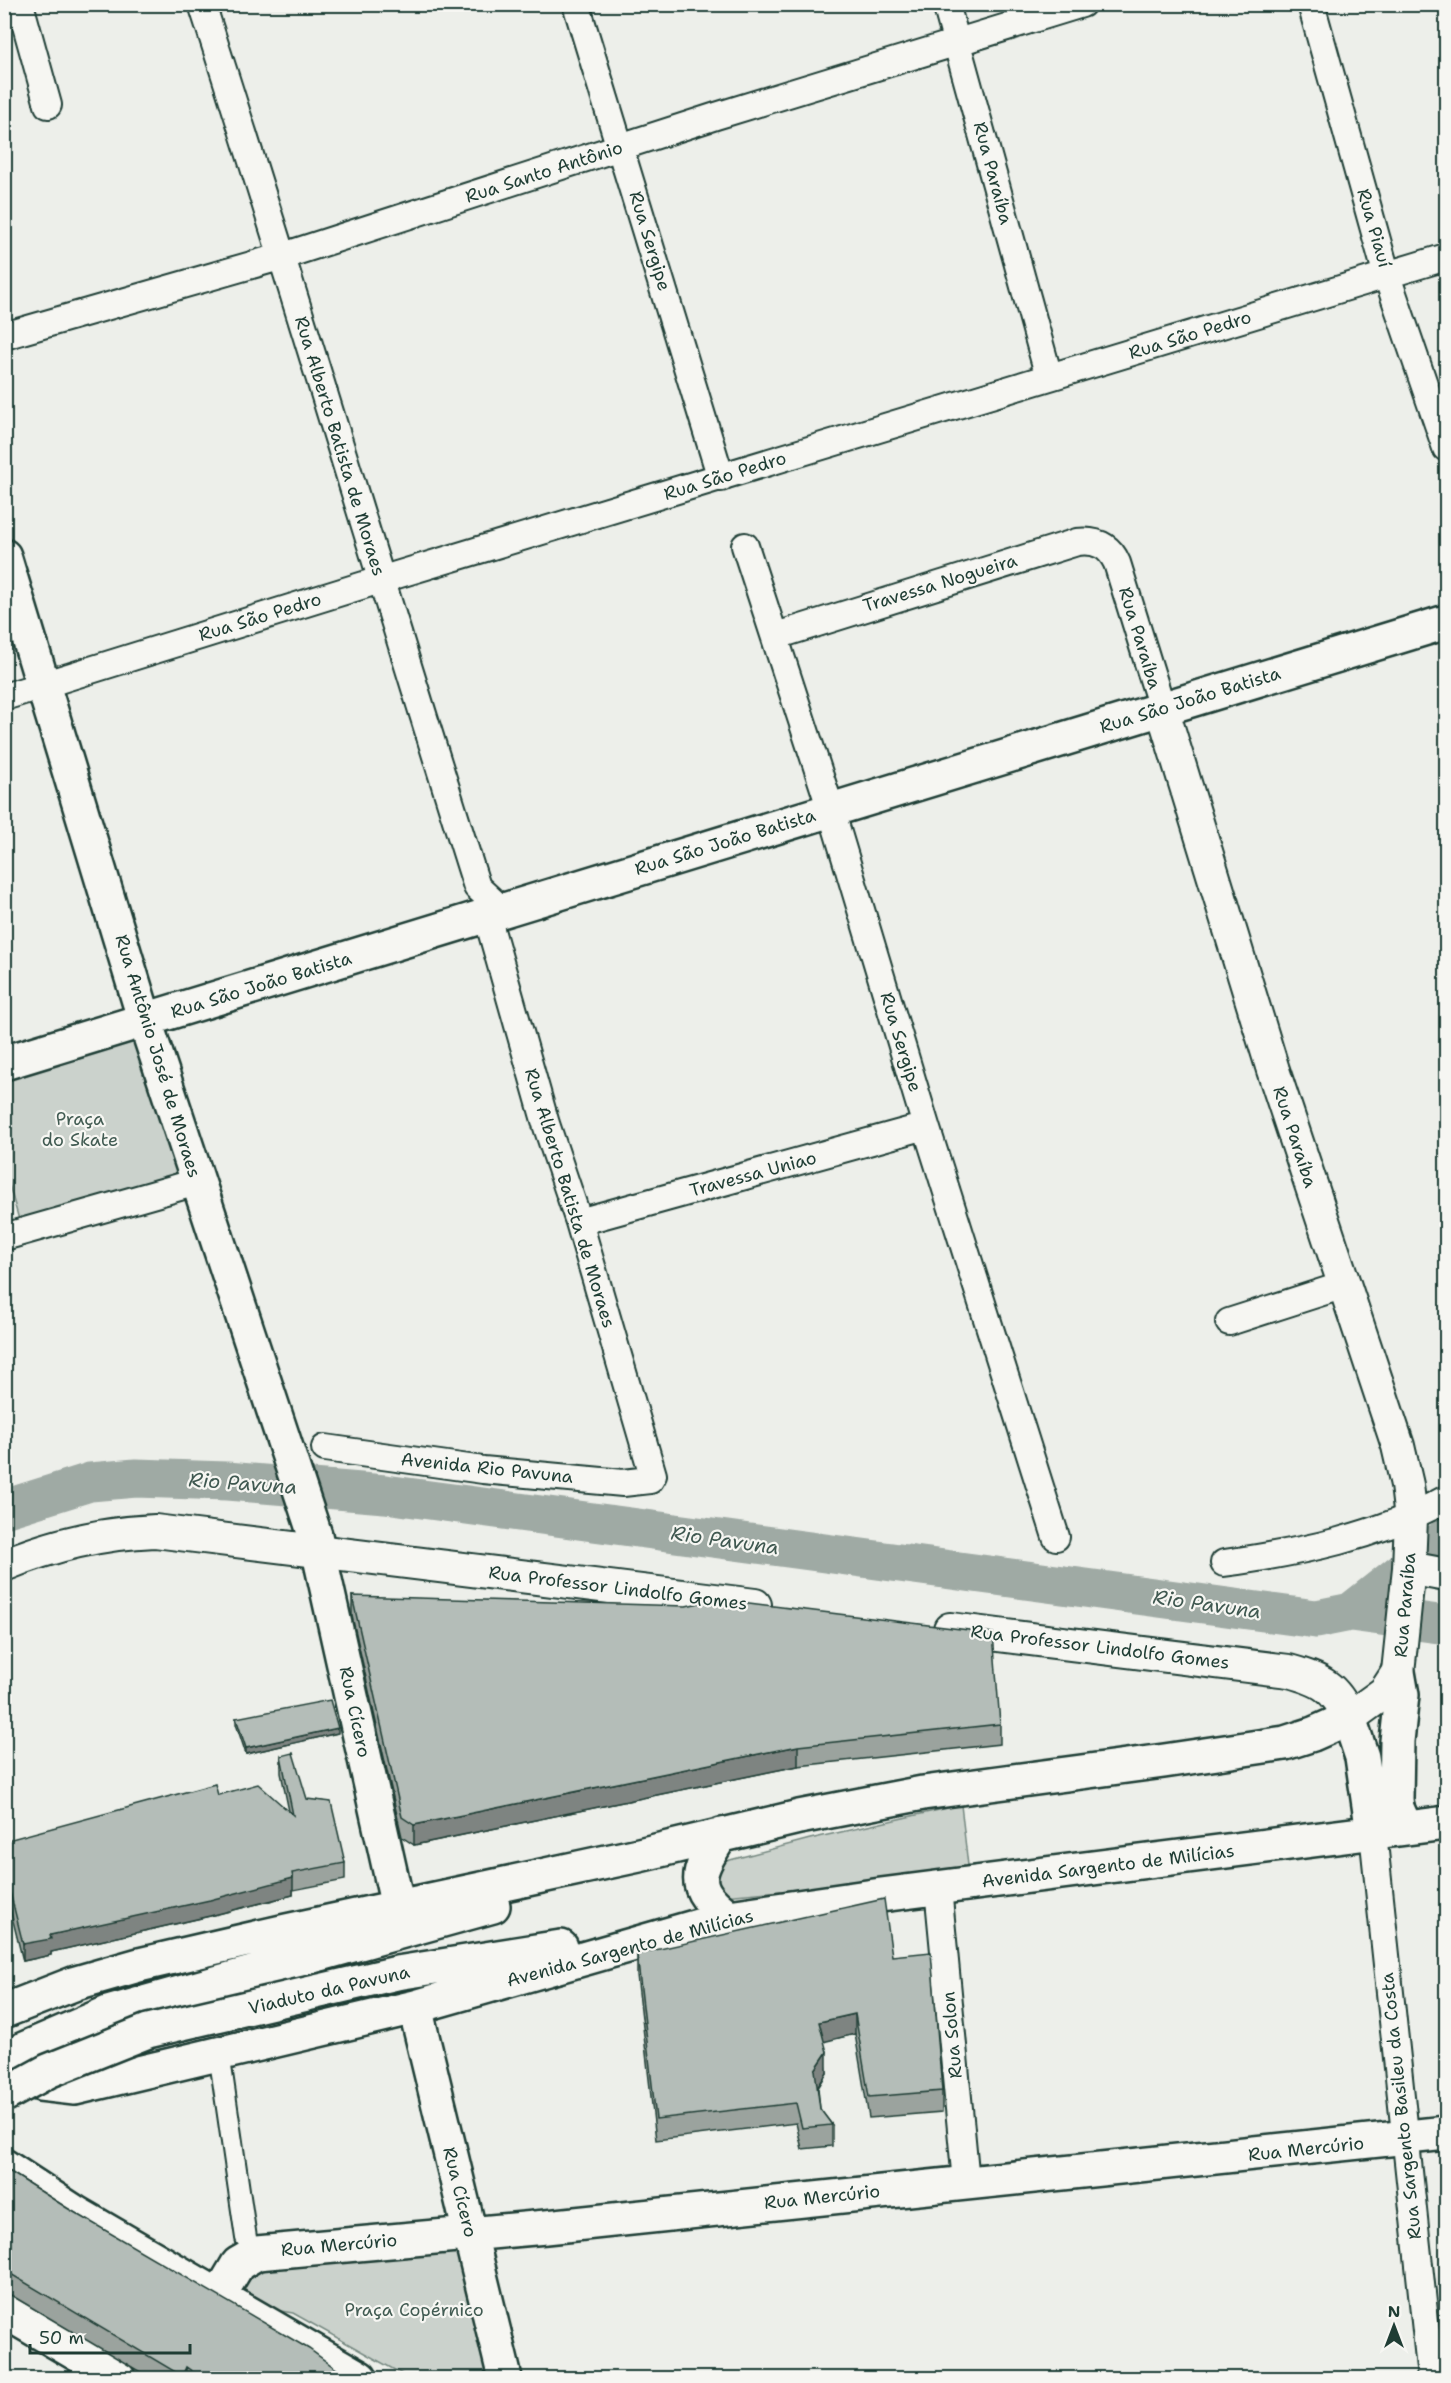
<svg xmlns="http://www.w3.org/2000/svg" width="1451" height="2383" viewBox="0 0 1451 2383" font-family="'Shantell Sans',sans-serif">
  <rect width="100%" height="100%" fill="#edefea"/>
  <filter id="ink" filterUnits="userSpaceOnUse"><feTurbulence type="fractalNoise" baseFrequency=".0167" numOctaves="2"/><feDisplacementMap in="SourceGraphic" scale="12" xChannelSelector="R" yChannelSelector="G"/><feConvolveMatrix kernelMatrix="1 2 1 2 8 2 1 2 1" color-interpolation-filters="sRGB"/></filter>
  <g filter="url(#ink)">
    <!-- green -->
    <path fill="#cbd2cc" stroke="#758880" stroke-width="1.5" d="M136 1038 178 1175 20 1223 5 1171 4 1078Z
      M961 1805 969 1874 724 1896 708 1870 715 1864 810 1839Z
      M463 2240 489 2378H409L293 2313 268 2309 245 2295 246 2279 264 2264Z"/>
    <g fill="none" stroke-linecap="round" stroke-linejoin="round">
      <!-- river -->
      <path stroke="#9faaa4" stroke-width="39" d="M4 1509 90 1482 136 1478 227 1481 385 1494 1316 1619 1351 1612 1446 1625
        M1351 1612 1446 1537"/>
      <!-- pedestrian casing -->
      <g stroke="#1f3d34" stroke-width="24">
        <path id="pedestrian" d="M219 2053 246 2238"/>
      </g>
      <!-- minor casing -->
      <g stroke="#1f3d34" stroke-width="30">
        <path id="minor" d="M20 4 48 105
          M202 4C297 298 384 593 477 887L503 911
          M576 4 721 478
          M946 4 1049 377
          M1311 4 1387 276 1446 448
          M4 336 283 256 716 116 1082 4
          M745 546 831 810 926 1126 1056 1537
          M776 636 1077 542C1096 540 1109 545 1117 563L1162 708
          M4 697 380 580 1446 257
          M579 1222 926 1126
          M4 1237 197 1182
          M1229 1322 1344 1285
          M325 1448 483 1470 623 1483 650 1480 653 1475 579 1222 546 1124 487 916
          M1224 1563C1302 1552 1377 1537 1446 1499
          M1373 1833 1431 2378
          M938 1888 966 2182"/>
      </g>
      <!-- tertiary casing -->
      <g stroke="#1f3d34" stroke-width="36">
        <path id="tertiary" d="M4 1565C52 1545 103 1533 155 1531L755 1605
          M1409 1568 1446 1575
          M950 1629 1289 1671C1321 1680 1335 1686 1349 1718L1385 1692 1398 1672 1409 1568 1411 1518 1407 1485 1398 1446 1273 1070 1162 708"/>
      </g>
      <!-- secondary casing -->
      <g stroke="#1f3d34" stroke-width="38">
        <path id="secondary" d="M4 556 145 1021"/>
      </g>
      <!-- primary casing -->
      <g stroke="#1f3d34" stroke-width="38">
        <path id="primary" d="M145 1021 315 1535 398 1907
          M4 1063 1446 622
          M1398 1672 1402 1695 1397 1741 1396 1799 1397 1808 1406 1828
          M721 1835C697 1873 688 1886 729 1917
          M397 1973 561 1947
          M415 2007 505 2378
          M4 2011 76 1983 139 1965 286 1931 639 1855 799 1817 923 1793 1164 1761 1285 1743 1313 1734 1349 1718 1362 1757 1373 1833
          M4 2060 24 2049 108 2013 493 1906
          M4 2068 40 2084 75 2088 415 2007 729 1917 881 1895 1446 1823
          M4 2166 76 2213 360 2378
          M219 2296 238 2264 257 2253 546 2227 1446 2133
          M4 2311 118 2378"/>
      </g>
      <!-- pedestrian -->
      <use href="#pedestrian" stroke="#f6f6f2" stroke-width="20"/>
      <!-- minor -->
      <use href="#minor" stroke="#f6f6f2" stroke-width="26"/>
      <!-- tertiary -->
      <use href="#tertiary" stroke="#f6f6f2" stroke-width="32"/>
      <!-- secondary -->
      <use href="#secondary" stroke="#f6f6f2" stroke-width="33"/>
      <!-- primary -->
      <use href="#primary" stroke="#f6f6f2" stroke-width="33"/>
      <!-- rail casing -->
      <g stroke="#1f3d34" stroke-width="7">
        <path id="rail" d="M4 2369 10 2378"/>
      </g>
      <!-- rail -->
      <use href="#rail" stroke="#f6f6f2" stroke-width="4.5" stroke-dasharray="14" stroke-linecap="butt"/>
      <!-- primary-bridge casing -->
      <g stroke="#1f3d34" stroke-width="38" stroke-linecap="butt">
        <path id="primary-bridge" d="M4 2095 48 2071 148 2031 397 1973"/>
      </g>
      <!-- primary-bridge -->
      <use href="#primary-bridge" stroke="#f6f6f2" stroke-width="33"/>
    </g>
    <!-- wall -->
    <path fill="#9ba39e" stroke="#1f3d34" stroke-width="1.5" d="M352 1596 1000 1724V1744L798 1766 414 1845 402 1837 352 1616Z
      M236 1718 338 1733 246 1754 236 1724Z
      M281 1756 345 1863V1880L293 1890V1895L210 1916 51 1952V1955L23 1961 4 1885V1841L218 1795 289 1811 281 1773Z
      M637 1954 892 1956 942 2091V2112L869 2118 855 2034 824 2041 827 2073 818 2088 820 2109 832 2125V2146L802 2149 796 2123 656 2140 637 1975Z
      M4 2168 67 2208 350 2379H152L4 2291Z"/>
    <!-- shaded-wall -->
    <path fill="#7e8481" stroke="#1f3d34" stroke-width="1.5" d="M338 1728V1733L246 1754V1748Z
      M798 1746V1766L414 1845V1825Z
      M293 1878V1895L210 1916 51 1952V1955L23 1961V1944L50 1935Z
      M855 2014V2034L819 2043V2022Z
      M827 2052V2073L815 2091V2070Z
      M186 2367V2379H182V2376Z"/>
    <!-- building -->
    <path fill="#b4bdb8" stroke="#1f3d34" stroke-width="1.5" d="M352 1596 686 1606 717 1599 993 1633 1000 1724 798 1746 414 1825 402 1817Z
      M330 1700 338 1728 246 1748 236 1718Z
      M293 1753 307 1799 331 1802 345 1863 292 1873 293 1878 210 1900 50 1935 51 1939 23 1944 4 1868V1841L215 1784 218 1795 258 1784 293 1815 281 1756Z
      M884 1899 892 1956 931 1952 942 2091 869 2097 855 2014 819 2022 827 2052 815 2070 820 2109 832 2125 802 2128 796 2103 656 2119 637 1954Z
      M4 2168 67 2208 309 2349 350 2379H203L186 2367 182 2376 4 2270Z"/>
  </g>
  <g text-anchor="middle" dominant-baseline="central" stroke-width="4.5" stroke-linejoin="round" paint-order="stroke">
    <!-- street labels -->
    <g font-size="18" fill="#1f3d34" stroke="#f6f6f2">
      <text transform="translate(544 172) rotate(-18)">Rua Santo Antônio</text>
      <text transform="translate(993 173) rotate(75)">Rua Paraíba</text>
      <text transform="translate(1374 228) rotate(74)">Rua Piauí</text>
      <text transform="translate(650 241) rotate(73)">Rua Sergipe</text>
      <text transform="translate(1190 335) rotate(-17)">Rua São Pedro</text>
      <text transform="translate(340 446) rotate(73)">Rua Alberto Batista de Moraes</text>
      <text transform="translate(725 476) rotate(-17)">Rua São Pedro</text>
      <text transform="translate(940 583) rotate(-17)">Travessa Nogueira</text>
      <text transform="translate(260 617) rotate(-17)">Rua São Pedro</text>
      <text transform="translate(1140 638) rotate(73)">Rua Paraíba</text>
      <text transform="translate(1190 700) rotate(-17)">Rua São João Batista</text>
      <text transform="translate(725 842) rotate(-17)">Rua São João Batista</text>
      <text transform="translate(261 985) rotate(-17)">Rua São João Batista</text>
      <text transform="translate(901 1042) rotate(73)">Rua Sergipe</text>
      <text transform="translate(158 1056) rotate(73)">Rua Antônio José de Moraes</text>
      <text transform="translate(1295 1137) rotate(72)">Rua Paraíba</text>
      <text transform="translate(753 1174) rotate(-15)">Travessa Uniao</text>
      <text transform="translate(570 1198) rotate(73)">Rua Alberto Batista de Moraes</text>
      <text transform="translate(487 1468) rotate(6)">Avenida Rio Pavuna</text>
      <text transform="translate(618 1588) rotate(7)">Rua Professor Lindolfo Gomes</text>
      <text transform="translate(1405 1605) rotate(-85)">Rua Paraíba</text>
      <text transform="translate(1100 1647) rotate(7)">Rua Professor Lindolfo Gomes</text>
      <text transform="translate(355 1712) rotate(78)">Rua Cícero</text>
      <text transform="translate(1108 1866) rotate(-7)">Avenida Sargento de Milícias</text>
      <text transform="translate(630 1948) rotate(-15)">Avenida Sargento de Milícias</text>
      <text transform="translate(329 1990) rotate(-13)">Viaduto da Pavuna</text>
      <text transform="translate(952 2035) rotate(-95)">Rua Solon</text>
      <text transform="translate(1401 2106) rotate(-96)">Rua Sargento Basileu da Costa</text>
      <text transform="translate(1306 2149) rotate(-6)">Rua Mercúrio</text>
      <text transform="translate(460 2192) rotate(76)">Rua Cícero</text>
      <text transform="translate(822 2197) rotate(-6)">Rua Mercúrio</text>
      <text transform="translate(339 2245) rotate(-5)">Rua Mercúrio</text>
    </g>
    <!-- park labels -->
    <g font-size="18" fill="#415b52" stroke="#f6f6f2">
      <text x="80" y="1119">Praça<tspan x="80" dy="21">do Skate</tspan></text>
      <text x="414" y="2310">Praça Copérnico</text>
    </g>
    <!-- water labels -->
    <g font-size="20" font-style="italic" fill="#3f5850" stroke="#f6f6f2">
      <text transform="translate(243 1483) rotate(4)">Rio Pavuna</text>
      <text transform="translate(725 1540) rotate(8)">Rio Pavuna</text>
      <text transform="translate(1207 1604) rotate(8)">Rio Pavuna</text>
    </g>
  </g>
  <!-- margin -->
  <rect width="1451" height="2383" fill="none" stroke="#f6f6f2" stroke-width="24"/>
  <rect x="12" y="12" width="1427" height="2359" fill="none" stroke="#1f3d34" stroke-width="2" filter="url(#ink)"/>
  <!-- north arrow -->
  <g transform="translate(1394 2326)" stroke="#f6f6f2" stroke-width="4.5" paint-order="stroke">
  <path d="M0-4.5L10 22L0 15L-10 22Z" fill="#1f3d34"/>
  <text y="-9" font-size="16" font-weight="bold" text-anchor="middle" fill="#1f3d34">N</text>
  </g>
  <!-- scale -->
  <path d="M30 2344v9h160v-9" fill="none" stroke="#1f3d34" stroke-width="3"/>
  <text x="39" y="2344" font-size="18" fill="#1f3d34" stroke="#f6f6f2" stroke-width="4.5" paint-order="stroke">50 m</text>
</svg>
